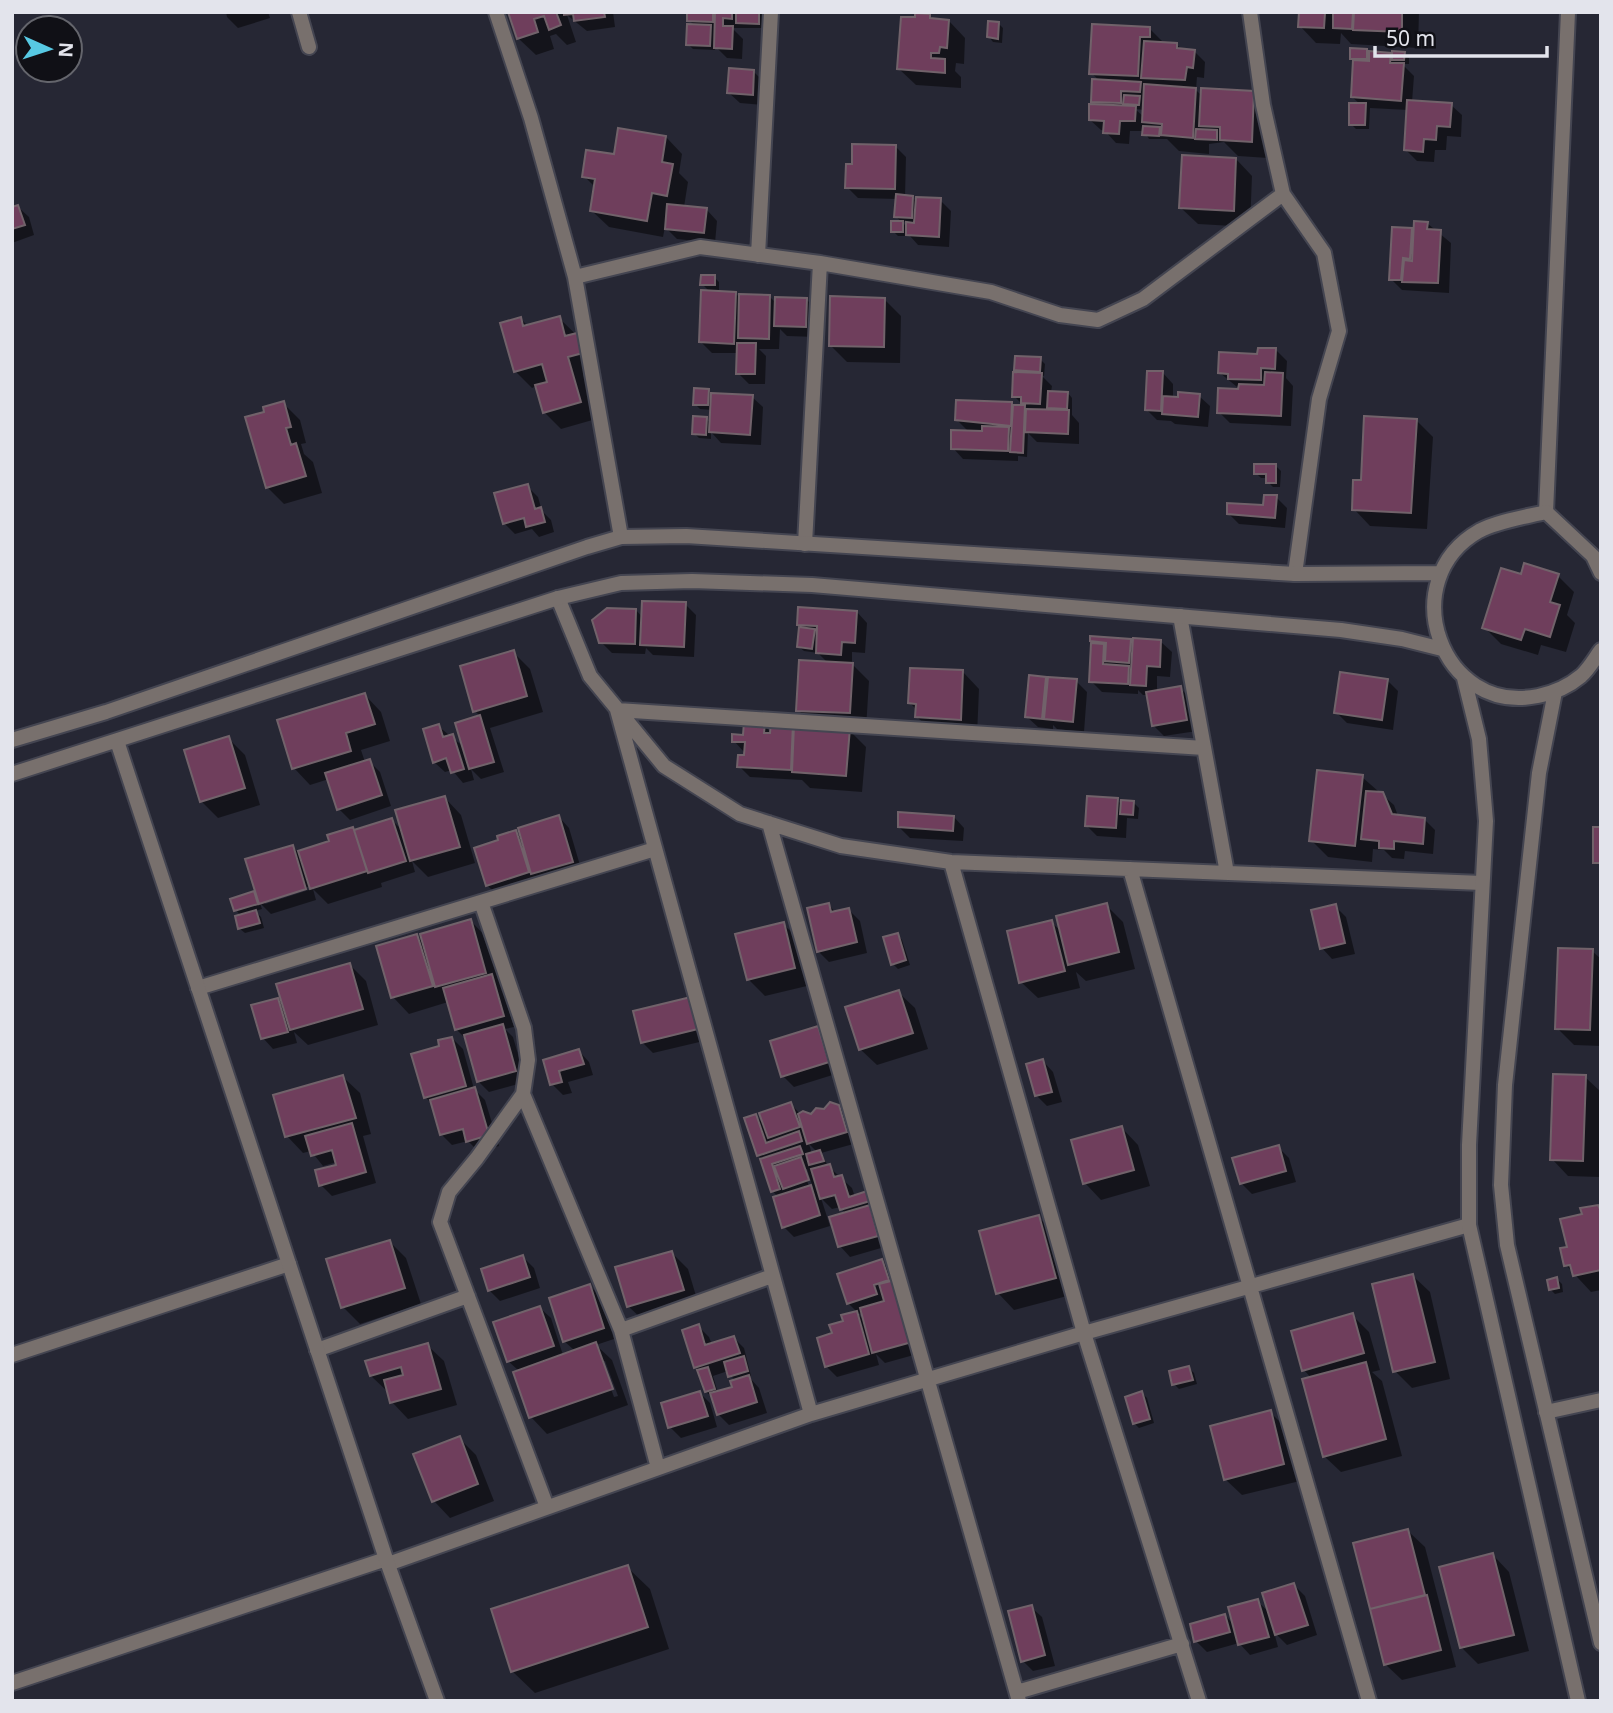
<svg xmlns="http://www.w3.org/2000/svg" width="1613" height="1713" viewBox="0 0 1613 1713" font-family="'Noto Sans',sans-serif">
  <rect width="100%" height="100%" fill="#262734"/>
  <!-- shadow -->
  <path fill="#0007" fill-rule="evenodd" d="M226 12H268L270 18 238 28 227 17Z
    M510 12H613L615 27 587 31 567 15 576 42 567 45 556 34 550 36 554 49 536 55 519 39Z
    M689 12H771V14H763V28H732L743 39 742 59 727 58 715 46V50L693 49 688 44 695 26 689 20Z
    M1300 12H1419L1418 48 1351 44 1341 33 1340 44 1316 43 1300 26Z
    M929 16 934 20 949 21 965 38 964 64 956 63 955 71 961 77V88L916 85 899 69Z
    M998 23 1003 28 1002 43 993 42 989 37Z
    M1150 29 1165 44H1176L1183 50 1194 51 1205 62 1204 78 1197 77 1196 90 1202 96 1254 92 1270 109 1268 158 1238 156 1224 142 1209 144V154L1179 151 1167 139H1149L1144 131H1130L1129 144 1116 143 1105 131 1101 130 1090 120 1098 106 1093 101 1100 81 1091 73ZM1135 109 1144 110V117Z
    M1367 51 1369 53 1390 55 1394 58 1404 53 1409 58V64H1402L1414 76 1412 102 1451 105 1462 115 1461 137 1447 136 1446 150H1435L1434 162 1417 161 1406 150 1408 110 1370 108 1369 129H1356L1351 124 1360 104 1352 97 1355 61 1352 58Z
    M754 72 765 83 763 105 740 103 729 93Z
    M666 137 682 154 679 173 688 182 684 207 707 210 717 221 715 243 677 239 665 227 663 237 609 227 592 211 596 188 584 176Z
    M895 146 906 157 905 197H912L917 202 940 200 951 211 949 247 918 245 910 236H898L893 231 903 223 908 228V222L901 221 896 217 897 199 858 198 847 187 853 166Z
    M1236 159 1252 176 1250 227 1198 224 1181 208Z
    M12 206 18 207 29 217 34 235 12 243Z
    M1427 223 1451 243 1449 293 1402 290 1391 279 1411 229 1415 233Z
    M714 277 719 282V293H735L741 299 769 296 777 304 806 299 817 310 816 337 787 336 780 329 779 349H759L766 356 765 384H749L738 373V353H712L701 342 710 292 702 284Z
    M884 299 901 316 900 363 847 362 830 345Z
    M559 318 593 351 598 370 583 374 596 419 561 429 544 412 537 386 532 388 515 371 521 319 528 326Z
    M1276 350 1287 361 1286 378 1293 386 1291 426 1230 423 1219 412 1242 391 1220 373Z
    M1040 359 1045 364 1044 376 1041 375 1052 386 1051 392 1068 393 1072 398V415L1079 423V444L1037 442 1028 433 1027 457 1018 456V461L963 459 953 448 969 432 957 420 1011 404 1013 406 1025 407 1014 396 1021 374 1016 369Z
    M1163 373 1173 384V398L1199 396 1210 406 1208 427 1175 424 1171 421 1157 420 1146 409Z
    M708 390 712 394 752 397 763 407 761 445 721 443 711 432V439L699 438 694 433 706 419 711 423 712 410 700 409 695 404Z
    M283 403 300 420 306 443 301 444 304 454 313 462 322 493 284 504 267 487V413Z
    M1416 420 1433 437 1427 529 1370 526 1354 509 1362 482Z
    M1276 466 1281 471 1280 487H1273L1268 482V478H1261L1256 473Z
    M527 486 538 497 542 511 551 520 554 532 539 537 532 529 515 534 504 523Z
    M1276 497 1287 508 1285 528 1239 524 1229 514 1265 507Z
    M1522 576H1558L1574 592 1567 615 1575 623 1566 652 1541 645 1538 655 1501 644 1484 627Z
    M685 604 696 615 694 657 653 655 646 648 645 654 612 653 601 642 636 610 643 618Z
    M857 612 867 623 865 653 852 652V664L869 681 866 729 847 728 866 747 862 792 810 788 802 780 750 777 739 766 746 757 744 752 734 741 745 737 764 725 772 734 773 724 816 728 798 710 828 663 818 653 804 651 799 647 804 630 798 624Z
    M1092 640H1130L1134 645 1161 642 1172 652 1170 677 1157 676V692L1180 688 1191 699 1197 731 1164 736 1153 725 1148 695H1143L1138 690V694L1102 692 1091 681 1096 645Z
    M513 652 530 669 543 712 490 728 504 772 481 779 471 769 474 780 463 783 452 770 445 772 434 762 438 726 464 747 457 724 481 717 475 711Z
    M963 672 979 689 977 736 934 733 917 717V710L910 703Z
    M1045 678 1049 682 1076 681 1087 692 1084 732 1057 729 1053 725V729L1038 727 1027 717Z
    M1387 680 1398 691 1393 730 1347 723 1336 712Z
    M365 695 381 712 390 741 361 750 365 762 369 761 380 772 391 806 350 820 339 809 329 779 310 785 294 768Z
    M228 738 245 755 260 805 218 818 201 801Z
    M1362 777 1394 805 1398 816 1424 819 1435 830 1433 854 1405 851 1404 859 1392 858 1384 850 1373 849 1372 862 1328 857 1311 840Z
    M445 798 461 815 475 863 428 877 412 861 415 872 381 883 382 887 328 904 313 889 316 900 271 914 260 903 262 909 255 911 261 917 264 928 245 933 240 929 237 917 241 916 236 910 254 893 259 898 293 847 298 852 331 842 353 829 355 831 392 820 403 831ZM314 885 315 888 265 904V900Z
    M1117 800 1122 805 1134 803 1139 808 1138 819 1127 818 1126 838 1097 836 1086 825Z
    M559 817 569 828 582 872 543 884 537 877 539 883 498 896 487 885 500 842 515 832 523 839Z
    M954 817 964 828 963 841 910 838 899 827Z
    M829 905 836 913 849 910 860 921 867 953 829 962 818 951Z
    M1106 905 1123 922 1135 969 1086 981 1076 972 1080 988 1038 998 1021 982 1051 922 1061 931Z
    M1335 906 1346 917 1355 954 1332 959 1322 948Z
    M471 921 487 938 514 1027 505 1029 513 1037 526 1082 489 1092 478 1081 467 1040 456 1029 448 1002 409 1014 393 997 417 936 425 945Z
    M783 924 800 940 811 985 765 996 748 979Z
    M898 935 902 940 910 965 898 969 893 964Z
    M1592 951 1601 959V1046L1574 1045 1557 1028Z
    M350 965 366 981 378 1025 308 1045 294 1032 297 1043 273 1049 263 1038 278 1000 285 1007Z
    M898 992 915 1008 928 1049 877 1065 860 1049Z
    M690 999 708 1040 653 1053 642 1042Z
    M818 1028 828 1039 839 1073 794 1087 783 1076Z
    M452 1038 463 1049 474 1089 485 1100 499 1146 479 1152 468 1141 452 1145 442 1135 433 1105 425 1097 441 1047Z
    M579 1051 589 1062 593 1075 568 1082 572 1093 563 1095 552 1084 545 1061Z
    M1043 1061 1053 1072 1062 1102 1047 1106 1036 1095Z
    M343 1077 360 1093 371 1134 363 1136 376 1183 332 1196 321 1185 338 1166 337 1162 323 1166 311 1151 303 1153 287 1136Z
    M1585 1077 1601 1092 1599 1177 1568 1176 1552 1159Z
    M791 1104 801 1115 811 1116 838 1106 849 1117 857 1143 821 1153 828 1166 852 1188 855 1197 867 1193 888 1246 850 1257 840 1246 846 1214 840 1207 832 1209 821 1198 830 1226 794 1237 784 1227 779 1197 772 1191 762 1159 758 1155 756 1116 766 1126ZM809 1144 817 1152 812 1154ZM803 1169H807L813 1188 810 1189Z
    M1122 1128 1138 1145 1150 1186 1101 1200 1085 1183Z
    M1278 1147 1289 1158 1296 1182 1252 1194 1241 1183Z
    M1601 1211V1290L1591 1292 1566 1265Z
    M1038 1217 1055 1233 1071 1295 1014 1310 998 1293Z
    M390 1242 406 1258 421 1304 360 1324 343 1307 328 1261Z
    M672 1253 688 1269 699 1306 645 1322 628 1306Z
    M523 1257 534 1268 540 1288 500 1301 489 1290Z
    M881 1261 892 1272 921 1353 885 1363 876 1354 879 1365 837 1377 826 1366 834 1335 845 1322 843 1316 857 1312 848 1303ZM863 1313 866 1322 858 1314Z
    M1413 1276 1430 1292 1450 1379 1412 1388 1395 1371Z
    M1557 1279 1562 1284 1563 1292 1555 1294 1550 1289Z
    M590 1286 601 1297 614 1339 596 1345 612 1360 628 1405 547 1434 531 1417 519 1371 508 1361 540 1308 551 1318 563 1355 575 1351 564 1341ZM601 1361H605L618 1396 614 1397Z
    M1352 1315 1369 1332 1380 1370 1372 1372 1382 1381 1402 1456 1341 1472 1324 1456 1312 1379 1304 1370Z
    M698 1326 709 1337 712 1345 734 1338 744 1348 751 1376 749 1377 759 1388 767 1413 729 1425 718 1414 711 1396 706 1392 699 1371 696 1367ZM728 1371 735 1381V1388L718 1393 713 1376Z
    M427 1345 444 1361 457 1405 408 1419 392 1402 388 1392 371 1376Z
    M1189 1368 1194 1373 1197 1384 1179 1389 1174 1384Z
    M700 1393 710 1403 717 1427 681 1438 670 1427Z
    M1142 1393 1147 1398 1154 1423 1139 1428 1134 1423Z
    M1270 1412 1287 1429 1300 1481 1242 1495 1225 1479Z
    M459 1438 476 1455 494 1501 450 1518 434 1501Z
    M1408 1531 1425 1547 1456 1667 1402 1680 1385 1664 1355 1544Z
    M1493 1555 1509 1572 1529 1651 1478 1664 1461 1647Z
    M627 1567 650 1589 669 1649 535 1693 512 1671Z
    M1294 1585 1305 1596 1317 1635 1287 1645 1274 1632 1278 1647 1250 1655 1239 1643 1207 1652 1196 1641 1225 1615 1234 1625 1257 1601 1270 1613Z
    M1031 1607 1042 1617 1055 1666 1033 1671 1023 1661Z"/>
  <!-- building -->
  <path fill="#6f3e5c" stroke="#71626a" stroke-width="2" d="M508 12H556L561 25 549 30 544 16 534 19 538 32 517 39Z
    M564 12H604L605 17 574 21 573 14 564 15Z
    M687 12H713V22L687 21Z
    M715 12H732V19L723 18V26H733L732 49 714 48Z
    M736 12H759V24L736 23Z
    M1299 12H1353L1352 29 1333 28V13H1325L1324 28 1298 27Z
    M1354 12H1402V32L1353 30Z
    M915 13 930 14V18L949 20 947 48 940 47 939 53H931V58L945 59V73L897 69 901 17H915Z
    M988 21 999 22 998 39 987 37Z
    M687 24 711 25 710 46 686 45Z
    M1092 24 1150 27V37H1140L1138 76 1089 74Z
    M1144 41 1177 43V48L1195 50 1193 68 1187 67 1185 80 1141 78Z
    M1350 48 1367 49V59H1350Z
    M1369 51 1391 53 1390 63H1404L1401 101 1351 97 1353 60 1369 61Z
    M1392 51 1405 52 1404 60H1392Z
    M729 68 754 70 753 95 727 93Z
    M1092 79 1141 82 1140 92 1121 91V103L1091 102Z
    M1144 84 1196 88 1193 138 1161 135 1162 124 1142 122Z
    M1201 88 1254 91 1252 142 1220 140V127L1199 126Z
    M1124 95 1140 96 1139 105 1123 104Z
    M1407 100 1452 103 1450 127 1437 126 1436 140 1424 139 1423 152 1404 150Z
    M1349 103H1366L1365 125H1349Z
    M1089 104 1136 106 1135 121H1120L1119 134 1103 133 1104 121 1089 120Z
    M1143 126 1160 127 1159 136 1142 135Z
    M618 128 666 136 662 162 673 164 667 196 652 193 647 221 590 211 595 179 582 177 586 150 614 154Z
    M1196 129 1217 130V140L1195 139Z
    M852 144 896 145 895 189 845 188 846 164H852Z
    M1182 155 1236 158 1234 211 1179 208Z
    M896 194 913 196 912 218 894 217Z
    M916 197 941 198 939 237 906 235V222L914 223Z
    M667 204 707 208 704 233 665 229Z
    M18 205 25 225 12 229V207Z
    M891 221H903V232H891Z
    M1414 221 1428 222 1427 229 1441 230 1438 283 1402 282 1404 260 1412 261Z
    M1392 227 1412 228 1410 259 1403 258 1401 280H1389Z
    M701 275H715V285H700Z
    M701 290 736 292 734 344 699 342Z
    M739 294 770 295 769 339 738 338Z
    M830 296 885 298 884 347 829 346Z
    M775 297 807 298 806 327 774 326Z
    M560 316 565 336 577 333 583 353 568 357 581 402 543 413 535 385 547 382 542 364 514 372 500 323 521 317 523 326Z
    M737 343H756L755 374H736Z
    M1258 348H1276L1275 369 1261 368V380L1228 379V374L1218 373 1219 352 1257 354Z
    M1015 356 1041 357 1040 372 1014 370Z
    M1147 371H1163L1161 411 1145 410Z
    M1013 372 1042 373 1040 404 1021 403V397H1012Z
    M1265 372 1283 373 1281 416 1217 413 1218 388 1238 389 1239 384 1264 385Z
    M694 388 709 389 708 405H693Z
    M1048 391 1068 392 1067 409 1047 408Z
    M1178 392 1200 394 1198 417 1162 414 1163 396 1178 397Z
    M711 393 753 395 750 435 709 432Z
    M956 400 1012 402 1011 426 955 420Z
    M284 401 291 427 286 428 291 445 296 443 306 476 266 488 245 417 264 412 263 407Z
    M1013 405H1025L1023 453 1010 452Z
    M1026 409 1069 410 1068 434 1025 432Z
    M693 416 707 417 706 435 692 434Z
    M1364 416 1417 419 1411 513 1352 510 1353 480H1361Z
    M982 426 1009 427 1008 451 951 449V430L982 431Z
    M1254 464H1276V483H1266V474H1254Z
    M528 484 535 509 541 507 545 522 526 527 524 518 503 524 494 493Z
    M1264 495H1277L1275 518 1227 514V503L1263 505Z
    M1524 563 1559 574 1550 602 1560 605 1550 637 1525 629 1521 640 1482 628 1501 568 1521 574Z
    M642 601 686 602 684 647 640 645Z
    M798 607 857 611 855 643 842 642 841 655 816 653 817 626 797 625Z
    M607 608 636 609 635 644 599 643 592 620Z
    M799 627 815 629 812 649 797 647Z
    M1090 636 1131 639 1129 663 1105 661 1106 643 1090 641Z
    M1133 638 1161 640 1160 667 1147 666 1146 686 1130 685Z
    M1091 643 1104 644 1103 664 1129 666 1128 684 1089 682Z
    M514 650 527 696 473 712 460 666Z
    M799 660 853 663 850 713 796 711Z
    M910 668 963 670 961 720 915 717 916 704 908 703Z
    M1340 672 1388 679 1382 720 1334 713Z
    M1029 675 1046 677 1042 719 1025 717Z
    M1048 677 1077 679 1073 722 1044 719Z
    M1181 686 1187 720 1152 726 1146 692Z
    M365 693 375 724 346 733 351 751 292 769 277 720Z
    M480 715 494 762 469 769 455 723Z
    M744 722 765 723 764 733H770L771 722 793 723 791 770 737 767 738 755H744L745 742H732V734L743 735Z
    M439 724 443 737 453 734 464 769 451 773 446 758 433 763 423 729Z
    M794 725 850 728 846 776 792 772Z
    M229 736 245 788 200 802 184 750Z
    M370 759 382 795 337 810 325 773Z
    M1317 770 1363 775 1355 846 1309 841Z
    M1366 791 1383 792 1392 814 1425 818 1423 844 1394 841V849L1379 848V841L1361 839Z
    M445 796 460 847 410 861 395 810Z
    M1087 796 1118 798 1116 828 1085 826Z
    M1121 800 1134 801 1133 815 1120 814Z
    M898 812 954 816 953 831 898 827Z
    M559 815 573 862 531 874 518 828Z
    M392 818 406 861 368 873 354 830Z
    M353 827 367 871 310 889 298 851 329 841 327 835Z
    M1593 827H1601V863H1593Z
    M516 830 529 872 486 886 474 848 498 840 497 836Z
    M293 845 306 889 259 904 245 859Z
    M254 891 258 904 234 911 230 899Z
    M829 903 831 912 849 908 857 942 817 952 807 908Z
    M1107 903 1119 952 1068 965 1056 916Z
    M1336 904 1345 943 1320 949 1311 910Z
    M256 910 260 923 238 929 235 916Z
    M471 919 486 973 435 987 420 934Z
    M1052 920 1065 971 1019 983 1007 931Z
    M784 922 795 968 747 980 735 934Z
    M898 933 906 960 891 965 883 937Z
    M417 934 433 986 391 998 376 946Z
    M1558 948 1593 949 1590 1030 1555 1029Z
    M350 963 363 1009 290 1030 276 984Z
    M492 974 504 1016 455 1030 443 988Z
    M899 990 913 1033 859 1050 845 1007Z
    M691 997 698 1029 641 1043 633 1011Z
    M278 998 288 1032 261 1039 251 1005Z
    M503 1024 516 1071 477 1082 464 1035Z
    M818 1026 829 1062 781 1077 770 1041Z
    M452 1037 466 1086 424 1098 411 1054 439 1046 438 1040Z
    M579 1049 584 1064 559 1071 562 1082 550 1085 543 1060Z
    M1043 1059 1052 1092 1035 1096 1026 1064Z
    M1553 1074 1586 1075 1583 1161 1550 1160Z
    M343 1075 356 1118 285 1137 273 1095Z
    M475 1087 489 1135 466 1142 463 1129 440 1135 430 1100Z
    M791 1102 800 1127 768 1138 759 1113Z
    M830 1102 839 1105 847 1132 807 1144 798 1114 803 1111 811 1114 816 1108 824 1109Z
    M756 1114 766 1143 799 1131 802 1141 757 1156 744 1118Z
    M352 1123 366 1172 319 1186 315 1170 336 1165 332 1150 311 1156 305 1136Z
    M1122 1126 1134 1170 1083 1184 1071 1140Z
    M1279 1145 1286 1171 1240 1184 1232 1158Z
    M800 1146 803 1154 772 1164 780 1189 771 1192 760 1159Z
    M820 1150 824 1161 809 1165 806 1154Z
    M801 1157 809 1180 783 1189 774 1166Z
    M830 1164 834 1177 842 1175 849 1197 867 1191 870 1201 840 1210 835 1195 820 1199 811 1169Z
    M811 1185 820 1215 782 1228 773 1197Z
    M870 1205 878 1236 838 1247 829 1217Z
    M1598 1205 1601 1211V1270L1573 1276 1570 1265 1564 1266 1560 1248 1567 1247 1560 1219 1582 1214 1580 1208Z
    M1039 1215 1056 1278 996 1294 979 1231Z
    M390 1240 405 1288 341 1308 326 1259Z
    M672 1251 684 1290 627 1307 615 1267Z
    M523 1255 530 1277 488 1291 481 1269Z
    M882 1259 889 1280 874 1285 877 1294 847 1304 837 1274Z
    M1413 1274 1435 1362 1393 1372 1372 1284Z
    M1557 1277 1559 1288 1549 1290 1547 1280Z
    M895 1280 912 1342 872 1353 860 1308 884 1301 879 1284Z
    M590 1284 604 1328 563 1342 549 1298Z
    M540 1306 554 1346 507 1362 493 1322Z
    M857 1311 869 1354 825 1367 817 1338 832 1333 829 1325 843 1321 841 1315Z
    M1353 1313 1364 1353 1302 1371 1291 1331Z
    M699 1324 705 1345 734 1336 740 1353 694 1368 682 1330Z
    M596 1342 613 1389 529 1418 513 1372Z
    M428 1343 441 1389 390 1403 384 1380 403 1375 401 1367 370 1376 365 1361Z
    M744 1356 748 1371 728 1377 724 1362Z
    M1366 1362 1386 1439 1323 1457 1302 1379Z
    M1189 1366 1193 1380 1172 1385 1169 1371Z
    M708 1367 715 1389 705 1392 697 1370Z
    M749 1375 757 1402 717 1415 710 1393 732 1387 730 1381Z
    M700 1391 708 1416 668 1428 661 1403Z
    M1142 1391 1150 1419 1133 1424 1125 1397Z
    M1271 1410 1284 1464 1224 1480 1210 1426Z
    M460 1436 478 1484 432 1502 413 1454Z
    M1408 1529 1425 1595 1370 1609 1353 1543Z
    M1493 1553 1514 1635 1460 1648 1439 1567Z
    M628 1565 648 1627 511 1672 491 1609Z
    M1294 1583 1308 1625 1275 1635 1262 1593Z
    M1427 1595 1441 1650 1384 1665 1370 1609Z
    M1258 1599 1269 1637 1238 1645 1228 1607Z
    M1032 1605 1045 1655 1021 1662 1008 1611Z
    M1225 1614 1230 1632 1194 1642 1190 1624Z"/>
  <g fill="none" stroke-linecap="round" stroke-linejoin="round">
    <!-- minor casing -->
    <g stroke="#444551" stroke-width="18">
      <path id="minor" d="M299 12 309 47
        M496 12 531 118 575 277 621 537
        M1250 12 1263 105 1283 194 1324 253 1339 331 1319 399 1295 574
        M758 255 771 12
        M575 277 700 247 820 263 991 292 1060 315 1098 320 1143 299 1283 194
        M1546 512 1568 12
        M805 544 820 263
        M558 598 590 676 664 766 740 814 841 846 951 862 1482 883
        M1180 616 1227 873
        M769 823 1019 1701
        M951 862 1084 1333 1199 1701
        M1130 869 1369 1701
        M481 902 524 1028 528 1060 523 1094 477 1158 449 1192 440 1222 547 1507
        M198 988 655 849
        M523 1094 621 1330 658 1468
        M621 1330 772 1276
        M317 1350 468 1296
        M12 1355 289 1264
        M1546 1412 1601 1400
        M811 1414 617 710 1204 748
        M388 1564 811 1414 1084 1333 1469 1225
        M12 1683 386 1559
        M1017 1692 1182 1644"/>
    </g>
    <!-- tertiary casing -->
    <g stroke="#444551" stroke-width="18">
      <path id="tertiary" d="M1601 573 1593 556 1546 512C1525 517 1498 521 1479 531 1393 580 1441 716 1538 696 1554 693 1569 686 1581 676 1589 669 1595 658 1601 650
        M1464 678 1479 739 1486 821 1469 1145V1225L1578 1701
        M1555 692 1539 773 1505 1085 1501 1185 1507 1245 1601 1643
        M12 740 106 712 587 547 621 537 686 536 1295 574 1441 573
        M117 741 386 1559 437 1701
        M12 774 558 598 621 583 692 581 812 585 1341 630 1402 639 1442 649"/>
    </g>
    <!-- minor -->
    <use href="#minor" stroke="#78706d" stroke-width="14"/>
    <!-- tertiary -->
    <use href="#tertiary" stroke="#78706d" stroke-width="14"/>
  </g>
  <!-- border -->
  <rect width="1613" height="1713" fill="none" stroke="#e3e4ec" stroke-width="28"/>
  <!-- north arrow -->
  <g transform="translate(49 49) rotate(93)"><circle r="33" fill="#101016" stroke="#64656c" stroke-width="2"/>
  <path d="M0-5L12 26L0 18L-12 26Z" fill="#57c9e3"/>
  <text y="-10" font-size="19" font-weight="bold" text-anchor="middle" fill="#e3e4ec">N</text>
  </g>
  <!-- scale -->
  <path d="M1375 46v10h172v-10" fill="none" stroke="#e3e4ec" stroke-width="3.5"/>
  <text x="1386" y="46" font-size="21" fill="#e3e4ec" stroke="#101016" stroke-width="5" paint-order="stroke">50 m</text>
</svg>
